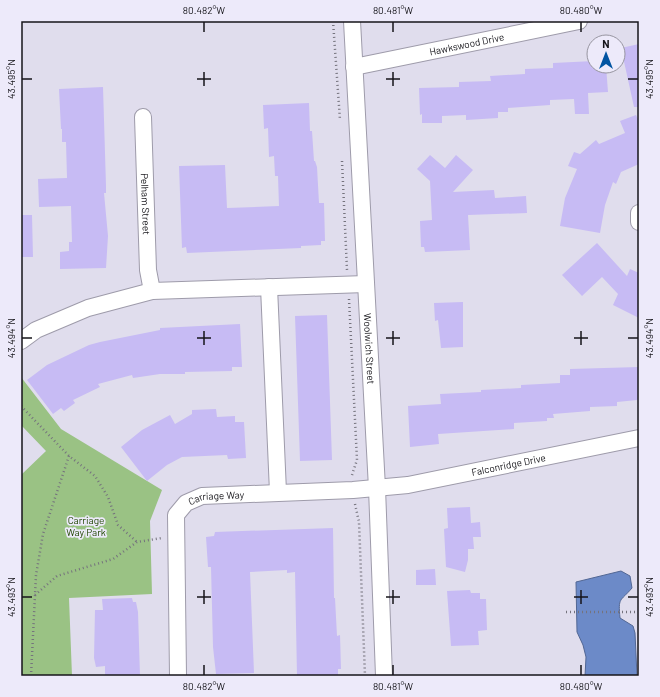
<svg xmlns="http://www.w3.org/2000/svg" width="660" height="697" viewBox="0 0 660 697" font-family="Barlow,sans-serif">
  <rect width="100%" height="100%" fill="#e0dded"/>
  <!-- green -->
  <path fill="#9ac284" d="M21 377 61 429 162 490 150 521 152 594 69 598 72 676H21V475L46 451 21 425Z"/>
  <!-- water -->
  <path fill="#6c8ac8" stroke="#526794" d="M621 571 630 576 632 588C620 602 618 597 620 618L633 626 635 633 637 676H585L586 657 583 645 577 632 576 582Z"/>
  <!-- building -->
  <path fill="#c7bbf4" d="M639 44V107H634L621 48Z
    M594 61V66H606L608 92 588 93 589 114H575L574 99 550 100V105L508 108V112H498V118L466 120V115L442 116V123H422V114L420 115 419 88 459 87V82L491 81 490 76 525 74V69L553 68V63Z
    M103 87 106 186V193H104L108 236 106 268 60 269V252L69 251V242H72L71 206 39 207 38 179 67 178 66 142H62V129H61L59 89Z
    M309 103 310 131H312L314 161H315L317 167 319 203H324L325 241H321V245L301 246V248L187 253 186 247 182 248 179 166 225 165 227 208 279 206 278 176H275L274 156 269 157 268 128 264 129 263 105Z
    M636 115 639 121V164L621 172 616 184 613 182 605 205 600 233 560 226 565 198 577 169 568 166 574 152 580 154 596 140 599 144 625 133 620 121Z
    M430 155 445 168 456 155 473 170 453 192 494 190 495 198 526 196 527 213 468 215 470 250 425 252 424 247H421L420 221 432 220 430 181 417 169Z
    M21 215H32L33 257H21Z
    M597 243 627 276 630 269 639 273V318L613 305 618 294 602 277 582 296 562 275Z
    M463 302V347L441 348 438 320 435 321 434 303Z
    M327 315 332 460 300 461 295 316Z
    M240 324 242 367H232V371L185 372V374H160L133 378 132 375 98 384 100 387 73 400 75 403 64 411 61 408 53 414 27 380 47 365 89 345 100 342 160 330V328Z
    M639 367V398L637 400 617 402V406L590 407V411L553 414 554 418H547V421L514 423V429L438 434 439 444 410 447 408 406 441 404 440 394 481 392V390L521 388V385L560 383V375H570V369Z
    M216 409 217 417 235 416V422H244L246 458 228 459 227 455 182 457 167 465 147 481 121 447 142 430 170 415 175 424 192 414V410Z
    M470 507 471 523 480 522 481 537H473L474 549H468V560L465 572 446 567 444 529 448 528 447 508Z
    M333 528 334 598H335L337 636 340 635 341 669H338V676H297L295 572 287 573V570L250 572 254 673 216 674 213 647 211 567H208L206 537 214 536 215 532Z
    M435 569 436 585H416V570Z
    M470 590 471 593H480V599H486L487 630 478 631 479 645 451 646 447 591Z
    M132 598 133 602H136L138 612 140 676H105V666L96 667 94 658 95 610H103L102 599Z"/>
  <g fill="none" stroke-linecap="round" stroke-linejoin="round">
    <!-- minor casing -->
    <g stroke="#9e9baa" stroke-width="18">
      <g id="minor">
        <path id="s1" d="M352 21 377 488 384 676"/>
        <path id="s2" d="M354 67 579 21"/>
        <path id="s3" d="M143 117 148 270 152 291"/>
        <path d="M639 213V222"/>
        <path d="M269 287 278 492"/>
        <path d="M21 341 36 330 88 308 152 291 366 284"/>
        <path id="s4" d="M178 676 176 515 186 503 202 496 353 490 408 485 639 438"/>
      </g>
    </g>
    <!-- path -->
    <path stroke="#75737d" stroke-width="2.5" stroke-dasharray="1 3" stroke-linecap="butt" d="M333 21 340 120
      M342 161 347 270
      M349 299 357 460 352 475
      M21 406 69 456 95 476 108 497 118 525 137 542
      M355 504 359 522 365 676
      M35 595 57 576 113 559 137 542 162 538
      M566 612H639
      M31 676 36 575 43 534 69 456"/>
    <!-- minor -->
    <use href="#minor" stroke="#fff" stroke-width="16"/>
  </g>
  <!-- ticks -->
  <path fill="none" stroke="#16151a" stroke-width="1.5" d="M204 22V32M393 22V32M581 22V32M204 72V86M393 72V86M22 79H32M197 79H211M386 79H400M628 79H638M204 331V345M393 331V345M581 331V345M22 338H32M197 338H211M386 338H400M574 338H588M628 338H638M204 590V604M393 590V604M581 590V604M22 597H32M197 597H211M386 597H400M574 597H588M628 597H638M204 665V675M393 665V675M581 665V675"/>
  <g text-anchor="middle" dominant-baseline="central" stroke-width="3.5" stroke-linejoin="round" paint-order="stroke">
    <!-- street labels -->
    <g font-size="10" fill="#16151a" stroke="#edeafa">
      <text stroke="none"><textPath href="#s2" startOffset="115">Hawkswood Drive</textPath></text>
      <text stroke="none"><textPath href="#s3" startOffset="87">Pelham Street</textPath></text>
      <text stroke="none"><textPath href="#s1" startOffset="328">Woolwich Street</textPath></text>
      <text stroke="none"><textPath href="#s4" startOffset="503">Falconridge Drive</textPath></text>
      <text stroke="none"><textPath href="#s4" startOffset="208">Carriage Way</textPath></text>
    </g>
    <!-- park labels -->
    <g font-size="10" fill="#204600" stroke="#edeafa">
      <text x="86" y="520">Carriage<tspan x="86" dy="12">Way Park</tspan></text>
    </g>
  </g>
  <!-- border -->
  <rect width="660" height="697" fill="none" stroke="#edeafa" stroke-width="44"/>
  <!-- north arrow -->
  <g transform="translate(606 54)"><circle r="19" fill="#edeafa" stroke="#9795a0"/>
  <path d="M0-3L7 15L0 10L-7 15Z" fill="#0254a2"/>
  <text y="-6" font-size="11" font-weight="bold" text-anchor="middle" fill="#16151a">N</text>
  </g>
  <rect x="22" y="22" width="616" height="653" fill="none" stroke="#16151a" stroke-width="1.5"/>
  <g font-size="10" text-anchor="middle" fill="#16151a">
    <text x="204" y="14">80.482°W</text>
    <text x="393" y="14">80.481°W</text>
    <text x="581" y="14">80.480°W</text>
    <text transform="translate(11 79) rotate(-90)" y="4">43.495°N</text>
    <text transform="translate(649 79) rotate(-90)" y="4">43.495°N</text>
    <text transform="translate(11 338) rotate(-90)" y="4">43.494°N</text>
    <text transform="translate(649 338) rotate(-90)" y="4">43.494°N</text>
    <text transform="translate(11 597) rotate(-90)" y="4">43.493°N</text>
    <text transform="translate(649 597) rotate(-90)" y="4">43.493°N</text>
    <text x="204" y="690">80.482°W</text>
    <text x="393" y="690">80.481°W</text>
    <text x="581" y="690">80.480°W</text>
  </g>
</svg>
